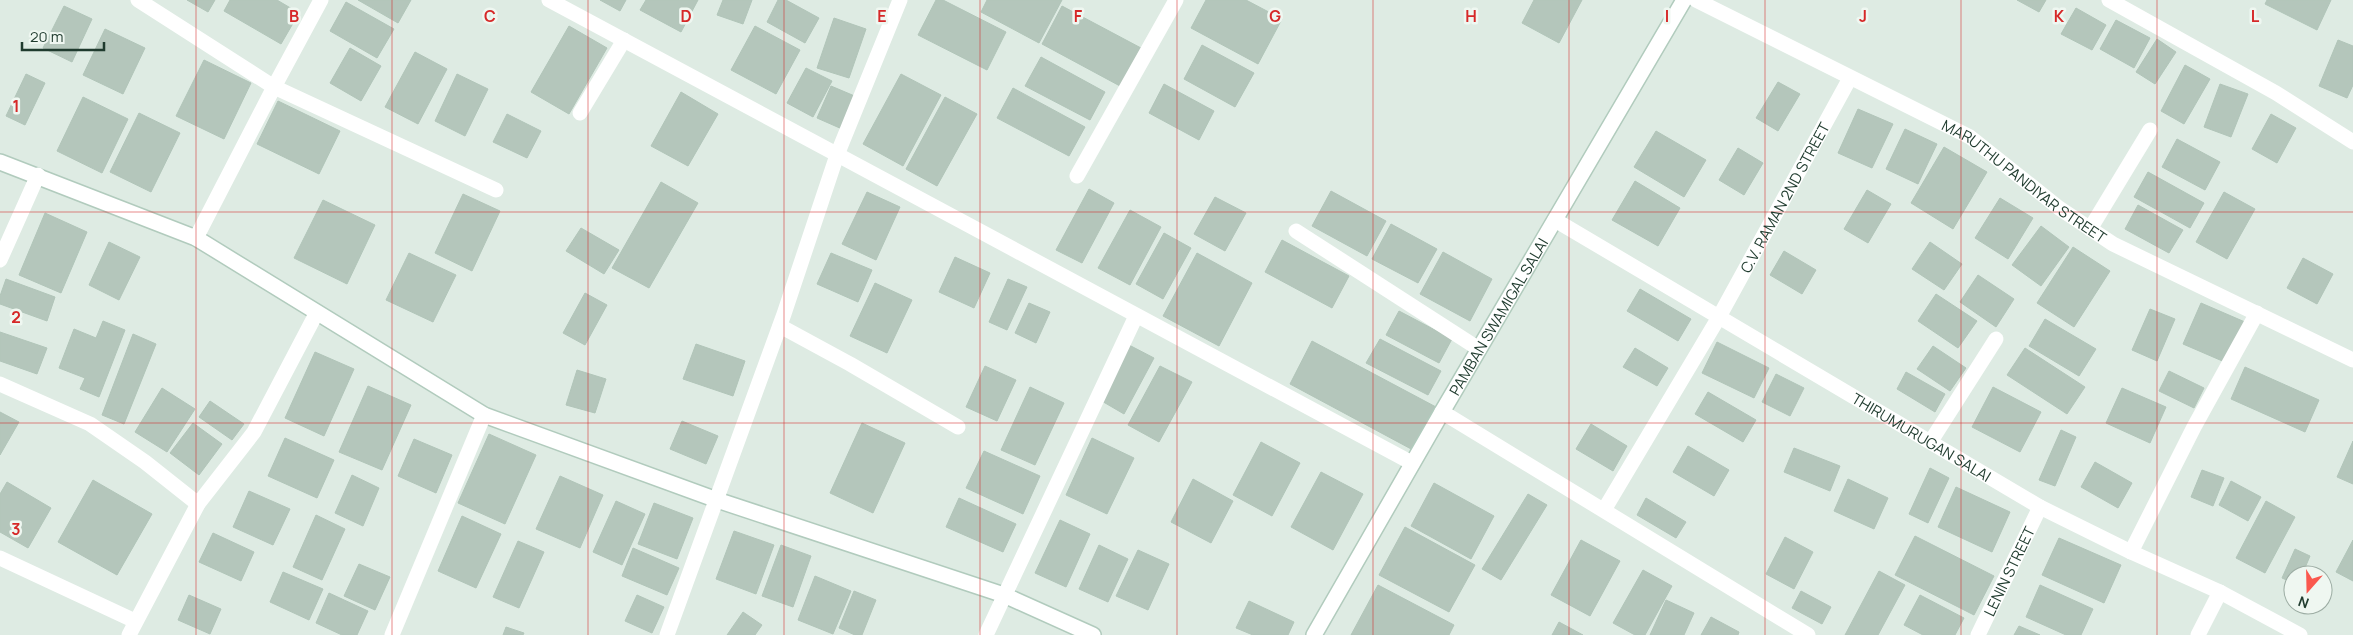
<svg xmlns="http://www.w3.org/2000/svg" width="2353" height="635" viewBox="0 0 2353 635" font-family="Manrope,sans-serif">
  <rect width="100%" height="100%" fill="#deebe3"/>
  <!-- building -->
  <path fill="#b4c6bb" stroke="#b1c5b9" d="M187 0H215L208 12Z
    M230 0H277L299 13 281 44 224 11Z
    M358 0H411L398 23Z
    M600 0H626L620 11Z
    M646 0H698L681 32 640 10Z
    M723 0H752L743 24 717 15Z
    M778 0H786L819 18 805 43 767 22Z
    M936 0H943L1006 32 987 70 918 35Z
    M987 0H1062L1039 43 981 12Z
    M1206 0H1246L1282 19 1258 64 1191 28Z
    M1534 0H1582L1559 43 1522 23Z
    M2017 0H2046L2039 12Z
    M2267 0H2331L2317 30 2265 4Z
    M346 2 394 29 377 58 330 31Z
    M64 6 92 19 72 62 43 48Z
    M1062 6 1141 48 1120 86 1042 44Z
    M2076 8 2106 25 2092 50 2061 34Z
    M834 18 866 29 849 78 817 68Z
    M2116 20 2150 38 2134 68 2100 49Z
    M569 26 607 48 569 114 531 92Z
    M755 26 800 50 776 94 731 70Z
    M105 29 145 48 123 94 83 75Z
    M2157 39 2176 52 2155 84 2136 72Z
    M2338 40 2353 46V85L2347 98 2319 86Z
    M1202 45 1254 73 1235 107 1184 79Z
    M350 48 381 66 361 101 330 83Z
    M415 52 447 69 418 124 385 107Z
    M1041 57 1105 92 1090 120 1025 86Z
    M204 60 251 83 224 139 176 116Z
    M2185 65 2210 79 2184 124 2161 111Z
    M806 68 832 81 813 117 787 103Z
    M26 74 45 83 25 125 6 116Z
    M457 74 488 89 465 136 435 121Z
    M901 74 941 95 903 166 863 144Z
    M1778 82 1800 94 1778 131 1756 118Z
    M1164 84 1214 111 1199 140 1149 113Z
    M2220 84 2248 94 2231 137 2204 127Z
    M831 86 857 97 842 129 817 118Z
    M1013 88 1085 127 1069 156 997 118Z
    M681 92 718 114 688 166 651 146Z
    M83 97 128 119 102 173 57 151Z
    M945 97 977 114 937 186 906 169Z
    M278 101 340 131 319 174 257 144Z
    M1858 109 1893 124 1872 168 1838 153Z
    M139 113 180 133 151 192 110 172Z
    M507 114 541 131 527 158 493 142Z
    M2271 114 2296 128 2277 163 2252 149Z
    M1905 129 1937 144 1918 184 1886 169Z
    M1656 131 1706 160 1684 197 1634 167Z
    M2177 139 2220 162 2205 190 2162 167Z
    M1944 147 1987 172 1953 229 1911 203Z
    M1738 148 1763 163 1744 195 1719 180Z
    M2148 172 2204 203 2190 228 2134 197Z
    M1635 181 1680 208 1658 246 1612 220Z
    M661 182 698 203 649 288 612 268Z
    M1089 189 1114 203 1082 263 1056 250Z
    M1867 190 1891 204 1868 243 1844 229Z
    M1331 191 1386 221 1367 256 1312 226Z
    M867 192 900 207 876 260 842 244Z
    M2224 192 2255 209 2227 259 2196 242Z
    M463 194 500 211 472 271 435 253Z
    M1215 197 1246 213 1225 251 1194 234Z
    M2000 198 2033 218 2008 259 1975 238Z
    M323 200 375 225 347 284 294 258Z
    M2138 205 2183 230 2169 253 2125 229Z
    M1130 210 1161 227 1130 285 1098 268Z
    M45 213 87 232 61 293 19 275Z
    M1391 224 1437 249 1418 283 1372 259Z
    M2041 226 2069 247 2041 286 2012 265Z
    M581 228 619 250 604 274 566 251Z
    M1164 233 1191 248 1163 299 1136 284Z
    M1282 240 1349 276 1332 308 1265 272Z
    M109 242 140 257 119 300 89 285Z
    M1930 242 1962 264 1944 290 1912 269Z
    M2073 247 2110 271 2074 327 2037 303Z
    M1784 251 1816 270 1802 294 1770 275Z
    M1443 252 1492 279 1470 321 1420 294Z
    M409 253 456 275 433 322 386 300Z
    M831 253 872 270 858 302 817 284Z
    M1197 253 1252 283 1219 346 1163 316Z
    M955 257 990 273 974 308 939 292Z
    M2303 258 2333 274 2317 304 2287 288Z
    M1978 275 2014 299 1996 327 1960 302Z
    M6 279 55 297 47 321 0 304V296Z
    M1008 279 1027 287 1007 330 989 322Z
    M875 283 912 300 887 353 850 336Z
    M1640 289 1691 319 1678 341 1627 311Z
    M585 293 607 305 585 345 563 333Z
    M1936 294 1977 321 1958 348 1918 321Z
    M1029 303 1050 312 1036 343 1015 333Z
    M2201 303 2245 322 2227 363 2183 344Z
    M2150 309 2175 319 2157 361 2132 350Z
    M1399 311 1452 339 1439 363 1386 335Z
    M2045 319 2096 349 2079 376 2029 346Z
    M103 321 125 330 99 397 80 389 85 378 59 368 74 329 96 338Z
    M0 332 47 348 37 374 0 361Z
    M133 334 156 344 124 424 102 415Z
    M1380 339 1441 371 1428 395 1366 363Z
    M1312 341 1436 407 1413 450 1290 384Z
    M1717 342 1769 368 1754 398 1702 373Z
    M696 344 745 361 733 396 683 379Z
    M1129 345 1154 358 1124 414 1100 400Z
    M1933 346 1966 368 1950 391 1917 369Z
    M1635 348 1668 368 1657 386 1623 367Z
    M2025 348 2085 387 2067 414 2007 375Z
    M315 352 354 369 324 436 285 418Z
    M985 366 1016 380 997 421 966 407Z
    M1160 366 1192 382 1159 442 1128 425Z
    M2245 367 2319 400 2305 432 2231 399Z
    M577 370 606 379 595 413 566 405Z
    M2169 371 2204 388 2194 408 2159 391Z
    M1906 372 1945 394 1935 412 1897 389Z
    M1776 374 1804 388 1790 416 1762 402Z
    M368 386 411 405 382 470 339 452Z
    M1030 387 1064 403 1035 465 1001 450Z
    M1993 387 2041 412 2020 452 1972 427Z
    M162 388 195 409 167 452 135 432Z
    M2122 388 2166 407 2150 443 2106 423Z
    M1708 392 1756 420 1743 442 1695 414Z
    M210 401 244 424 232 440 199 417Z
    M0 412 19 422 0 455Z
    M682 421 718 436 706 464 670 449Z
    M193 423 222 444 199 475 170 453Z
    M862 423 905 443 873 513 830 493Z
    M1591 424 1627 446 1613 471 1576 449Z
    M2061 430 2076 437 2055 486 2039 480Z
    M489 434 536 455 505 524 458 503Z
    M285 438 334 460 317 498 268 476Z
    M1092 438 1134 458 1107 514 1066 495Z
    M414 439 452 455 436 493 398 476Z
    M2353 441V484L2337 477Z
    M1261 442 1300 463 1272 516 1233 495Z
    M1688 446 1729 470 1714 496 1673 472Z
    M1794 448 1840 466 1830 491 1784 472Z
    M984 451 1040 476 1023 514 966 488Z
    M2095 462 2132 483 2118 508 2081 487Z
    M1930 468 1949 478 1928 523 1909 514Z
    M2202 470 2224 478 2213 506 2191 497Z
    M1321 472 1363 494 1333 550 1291 527Z
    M352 475 379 488 363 526 335 513Z
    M560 476 603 495 580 548 536 529Z
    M1193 479 1233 501 1211 543 1171 522Z
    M1848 479 1888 498 1874 529 1834 511Z
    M93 480 152 514 117 575 58 542Z
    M2231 481 2261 497 2248 521 2219 505Z
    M7 482 51 508 28 548 0 532V494Z
    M1434 483 1494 516 1471 559 1411 526Z
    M1956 487 2010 512 1992 552 1938 527Z
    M249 491 290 509 273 545 233 527Z
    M1528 494 1547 505 1501 580 1482 569Z
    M959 498 1016 524 1003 552 946 527Z
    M1646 498 1686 522 1676 538 1637 515Z
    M616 501 645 514 622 565 593 552Z
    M2266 501 2295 517 2265 573 2236 558Z
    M654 503 693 518 677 559 638 544Z
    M316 515 345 529 322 580 293 567Z
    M462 516 501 534 476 588 438 571Z
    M1060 520 1090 534 1066 587 1035 573Z
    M1405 527 1475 565 1449 612 1379 575Z
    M734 531 774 545 756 594 716 579Z
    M213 533 254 552 241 581 199 562Z
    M1915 536 1994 576 1974 615 1895 575Z
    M1785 537 1813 552 1794 589 1766 574Z
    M2059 538 2121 565 2104 603 2042 575Z
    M1581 540 1620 561 1590 616 1551 595Z
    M2353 540V581L2336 572Z
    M518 541 544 552 519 608 493 597Z
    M781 545 811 556 793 607 762 596Z
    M1099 545 1128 559 1108 602 1079 589Z
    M633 548 679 568 667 595 622 576Z
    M2295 549 2310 556 2302 575H2293V583L2282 578Z
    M1138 550 1169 564 1148 610 1116 596Z
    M359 564 390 577 375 610 344 596Z
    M1643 570 1672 586 1645 635H1635L1613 623Z
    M1879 571 1905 585 1878 635H1845Z
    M283 572 323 589 309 620 270 602Z
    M815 576 851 591 833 634 798 620Z
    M1378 585 1454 625 1449 635H1351Z
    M2040 585 2093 609 2081 635H2066L2026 617Z
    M854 591 876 600 862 635H855L839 628Z
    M1801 591 1831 607 1822 624 1792 608Z
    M329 593 368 611 357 635H342L316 623Z
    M189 595 221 609 210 634 178 620Z
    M637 595 664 607 652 633 625 621Z
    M1920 595 1964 618 1955 635H1923L1904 625Z
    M1666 600 1694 613 1684 635H1650Z
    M1249 601 1294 622 1288 635H1253L1236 628Z
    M743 612 762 625 755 635H727Z
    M1711 617 1739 632 1738 635H1701Z
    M1559 622 1583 635H1552Z
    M2019 626 2040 635H2014Z
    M506 627 524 633 523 635H503Z"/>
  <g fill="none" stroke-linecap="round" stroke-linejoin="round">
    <!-- secondary casing -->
    <g stroke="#b1cbbd" stroke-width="18">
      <g id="secondary">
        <path d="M0 162 196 238 484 415 717 500 1004 595 1093 635"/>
        <path id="s5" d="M1314 635 1442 412 1684 0"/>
      </g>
    </g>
    <!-- street -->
    <g stroke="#fff" stroke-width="15">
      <path d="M138 0 274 87 496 190"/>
      <path d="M549 0 1412 463"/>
      <path id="s1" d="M1696 0 1970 137 2059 208 2113 244 2353 360"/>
      <path d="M2109 0 2276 93 2353 142"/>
      <path d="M580 113 624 40"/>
      <path d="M1077 176 1176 0"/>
      <path id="s2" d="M1555 220 2040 507 2131 552 2220 592 2300 635"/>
      <path d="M2090 229 2150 130"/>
      <path d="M1296 231 1479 349"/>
      <path d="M196 238 274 87 321 0"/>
      <path d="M0 260 38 175"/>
      <path d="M780 326 850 364 958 427"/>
      <path d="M0 384 90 424 145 462 198 504"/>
      <path d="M1442 412 1808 635"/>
      <path d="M1931 441 1996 339"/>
      <path id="s3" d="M1604 510 1719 317 1850 78"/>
      <path d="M2131 552 2194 427 2257 313"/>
      <path d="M0 558 135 621"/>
      <path d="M129 635 198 504 254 432 316 314"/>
      <path d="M392 635 484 415"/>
      <path d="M667 635 784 314 837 155 900 0"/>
      <path d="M986 635 1136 316"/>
      <path id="s4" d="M1978 635 2040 507"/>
      <path d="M2198 635 2220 592"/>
    </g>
    <!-- secondary -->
    <use href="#secondary" stroke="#fff" stroke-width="15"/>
  </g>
  <!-- grid -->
  <path fill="none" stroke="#d62828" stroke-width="1" stroke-opacity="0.55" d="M196 0V635M392 0V635M588 0V635M784 0V635M980 0V635M1177 0V635M1373 0V635M1569 0V635M1765 0V635M1961 0V635M2157 0V635M0 212H2353M0 423H2353"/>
  <g text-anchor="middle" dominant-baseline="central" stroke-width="5" stroke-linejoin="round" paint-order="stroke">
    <!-- street labels -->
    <g font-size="15" fill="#1f3b2e" stroke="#eff7f1">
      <text stroke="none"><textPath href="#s1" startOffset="376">MARUTHU PANDIYAR STREET</textPath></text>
      <text stroke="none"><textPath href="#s3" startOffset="361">C.V. RAMAN 2ND STREET</textPath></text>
      <text stroke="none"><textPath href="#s5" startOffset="368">PAMBAN SWAMIGAL SALAI</textPath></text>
      <text stroke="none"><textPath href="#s2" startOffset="426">THIRUMURUGAN SALAI</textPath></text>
      <text stroke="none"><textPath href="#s4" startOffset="71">LENIN STREET</textPath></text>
    </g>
  </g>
  <g font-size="16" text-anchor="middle" font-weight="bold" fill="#d62828" stroke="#eff7f1" stroke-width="5" stroke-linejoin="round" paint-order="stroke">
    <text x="294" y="22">B</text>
    <text x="490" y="22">C</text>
    <text x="686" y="22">D</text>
    <text x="882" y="22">E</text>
    <text x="1078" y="22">F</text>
    <text x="1275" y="22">G</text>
    <text x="1471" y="22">H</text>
    <text x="1667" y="22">I</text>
    <text x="1863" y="22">J</text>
    <text x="2059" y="22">K</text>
    <text x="2255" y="22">L</text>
    <text x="16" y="112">1</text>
    <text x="16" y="323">2</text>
    <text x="16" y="535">3</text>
  </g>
  <!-- north arrow -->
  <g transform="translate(2308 590) rotate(200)"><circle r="24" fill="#eff7f1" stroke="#9caca3"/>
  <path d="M0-4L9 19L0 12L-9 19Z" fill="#fa584e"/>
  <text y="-8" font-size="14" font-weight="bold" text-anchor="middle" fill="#1f3b2e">N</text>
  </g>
  <!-- scale -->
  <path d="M22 42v8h82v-8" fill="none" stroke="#1f3b2e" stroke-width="2.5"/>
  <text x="30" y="42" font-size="15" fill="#1f3b2e" stroke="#eff7f1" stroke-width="4" paint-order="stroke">20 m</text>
</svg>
